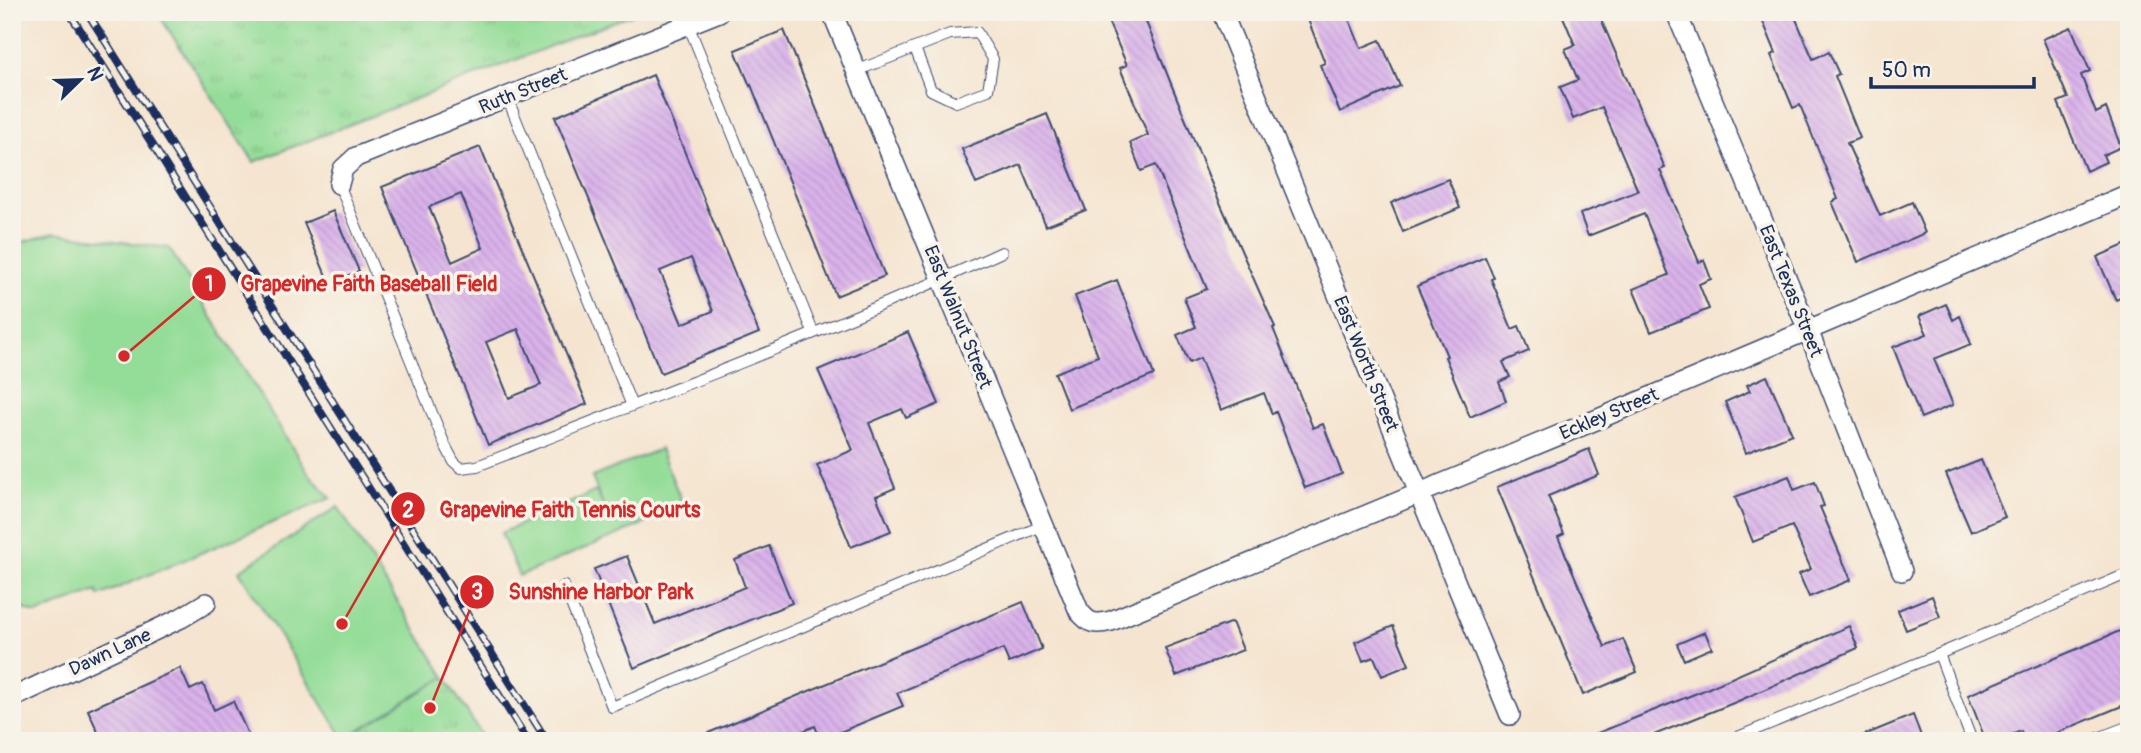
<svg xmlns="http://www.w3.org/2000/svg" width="2141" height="753" viewBox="0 0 2141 753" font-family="Pangolin,sans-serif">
  <defs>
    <pattern id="park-tufts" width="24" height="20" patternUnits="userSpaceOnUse" patternTransform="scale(1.75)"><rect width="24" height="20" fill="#94dd98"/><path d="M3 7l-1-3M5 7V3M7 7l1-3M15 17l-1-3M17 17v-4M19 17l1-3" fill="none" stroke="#7fbe85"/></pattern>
    <pattern id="building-back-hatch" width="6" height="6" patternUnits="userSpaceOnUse" patternTransform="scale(1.75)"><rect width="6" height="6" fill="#d9b2ea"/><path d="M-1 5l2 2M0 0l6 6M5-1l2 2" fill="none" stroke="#ba99cb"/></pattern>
  </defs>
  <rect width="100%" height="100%" fill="#f7f3e8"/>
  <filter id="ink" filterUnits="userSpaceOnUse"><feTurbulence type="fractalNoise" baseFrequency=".0143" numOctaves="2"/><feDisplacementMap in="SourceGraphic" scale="14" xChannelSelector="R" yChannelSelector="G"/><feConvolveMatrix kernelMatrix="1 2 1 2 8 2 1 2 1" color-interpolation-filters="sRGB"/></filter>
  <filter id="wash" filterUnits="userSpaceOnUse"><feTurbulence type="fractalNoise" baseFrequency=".00686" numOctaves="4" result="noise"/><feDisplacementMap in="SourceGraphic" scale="28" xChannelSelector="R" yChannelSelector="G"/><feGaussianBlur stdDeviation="1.57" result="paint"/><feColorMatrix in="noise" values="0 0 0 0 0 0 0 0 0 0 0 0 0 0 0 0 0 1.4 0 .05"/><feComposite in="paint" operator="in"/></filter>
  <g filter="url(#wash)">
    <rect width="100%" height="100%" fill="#f5e5d0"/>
    <!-- grass -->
    <path fill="#94dd98" stroke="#58867b" stroke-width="2" d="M54 233 169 248 308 473 331 498 99 596 97 591 36 614 12 604V245Z
      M660 449 684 507 519 576 501 533 596 491 604 507 592 477Z
      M338 507 445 677 344 739 239 571Z"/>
    <!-- park -->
    <path fill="url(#park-tufts)" stroke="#58867b" stroke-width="2" d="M157 12H638L254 162Z
      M445 677 485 741H342L344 739Z"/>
    <g id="blocks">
      <!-- building -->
      <path fill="url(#building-back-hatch)" fill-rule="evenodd" d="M1104 12H1142L1210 180 1275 327 1273 328 1313 428 1323 424 1342 474 1305 488 1276 412 1272 414 1264 393 1221 410 1200 358 1189 363 1177 335 1196 327 1184 298 1207 289 1156 165 1141 171 1130 143 1148 135 1120 68 1127 65Z
        M1305 12H1346L1361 48 1380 40 1400 86 1340 112 1320 65 1325 63Z
        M1561 12H1598L1665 168 1660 170 1699 262 1704 260 1711 279 1699 284 1709 309 1651 332 1633 289 1669 275 1644 214 1588 236 1580 214 1638 191 1602 107 1573 119 1560 87 1578 80 1565 49 1575 45Z
        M1759 12H1793L1813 59 1829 52 1839 74 1835 76 1860 138 1847 143 1880 216 1912 202 1925 233 1858 262 1832 202 1838 199 1800 105 1793 108 1771 55 1776 53Z
        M2071 27 2090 71 2081 75 2096 113 2106 108 2121 147 2103 155 2106 162 2086 171 2058 102 2068 98 2043 39Z
        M784 30 885 276 836 296 751 85 750 86 735 50Z
        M653 75 759 333 661 373 555 117ZM691 258 713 311 682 324 660 271Z
        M1047 114 1086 210 1046 226 1021 165 976 184 962 149Z
        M480 147 587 404 488 445 382 187ZM461 194 483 248 452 262 429 207ZM518 329 541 385 509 398 486 342Z
        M1448 179 1460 208 1403 232 1391 203Z
        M333 211 359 271 329 283 304 223Z
        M2129 243V294L2116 300 2097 257Z
        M1485 257 1494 278 1491 279 1512 329 1519 326 1529 351 1503 362 1510 377 1499 382 1506 401 1470 417 1445 357 1447 356 1417 286Z
        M1117 280 1154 375 1069 409 1055 373 1098 356 1075 296Z
        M1946 304 1953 320 1960 316 1971 344 1934 359 1953 405 1921 418 1893 347 1927 334 1919 316Z
        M908 332 939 404 906 418 902 409 869 423 895 488 876 496 891 531 851 547 817 465 853 450 818 370Z
        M1767 376 1792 434 1746 453 1725 402 1750 391 1747 385Z
        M1589 449 1599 475 1548 496 1564 534 1558 537 1605 647 1623 639 1637 672 1583 695 1497 487Z
        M1981 460 2005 517 1971 532 1946 474Z
        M1789 476 1794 490 1815 482 1824 506 1820 507 1851 580 1809 597 1799 574 1811 569 1792 526 1753 542 1735 497Z
        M769 546 792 603 634 668 594 569 627 556 655 624 745 587 735 560Z
        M1932 596 1940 617 1906 630 1898 610Z
        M1023 602 1042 649 1009 663 1003 649 897 693 903 706 821 740 815 726 779 741H689Z
        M1232 622 1243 650 1176 676 1165 648Z
        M1393 626 1409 665 1382 676 1374 657 1363 661 1355 642Z
        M1849 626 1858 648 1736 702 1639 741H1578L1702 691Z
        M2129 627V703L2037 741H2025L2021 731 1997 741H1986L1968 695Z
        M1705 632 1712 648 1684 660 1677 644Z
        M180 668 190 690 203 684 214 710 233 701 251 741H102L88 710Z
        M1913 715 1923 741H1852V740Z"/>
    </g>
  </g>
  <g filter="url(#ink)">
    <use href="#blocks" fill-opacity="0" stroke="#3c4a6f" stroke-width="2"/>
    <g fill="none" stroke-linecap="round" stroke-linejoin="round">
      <!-- lane casing -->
      <g stroke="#3c4a6f" stroke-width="12">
        <path id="lane" d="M683 12 813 332
          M856 71 950 34 977 32 993 59 988 90 956 102 931 90 915 48
          M507 97 632 406
          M339 184 445 445 454 462 461 468 477 466C652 398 831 330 1002 252
          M564 586 612 707 1044 525
          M1939 654 2129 573
          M1728 741 1939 654 1972 741
          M2090 741 2129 726"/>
      </g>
      <!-- street casing -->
      <g stroke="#3c4a6f" stroke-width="22">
        <path id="street" d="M832 12 1079 611C1089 624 1095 625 1111 621L1603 417 2129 194
          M1222 12 1510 715
          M1676 12 1808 330 1902 571
          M339 184 343 169 356 157 719 12
          M12 698 181 618 206 603"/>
      </g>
      <!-- lane -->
      <use href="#lane" stroke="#fff" stroke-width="10"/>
      <!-- street -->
      <use href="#street" stroke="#fff" stroke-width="19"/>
      <!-- rail casing -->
      <g stroke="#1b2f5e" stroke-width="8">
        <path id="rail" d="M69 12 528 741
          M87 12 547 741"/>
      </g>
      <!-- rail -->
      <use href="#rail" stroke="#f7f3e8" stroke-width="5" stroke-dasharray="16" stroke-linecap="butt"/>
    </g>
  </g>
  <g text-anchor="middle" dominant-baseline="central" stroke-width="7" stroke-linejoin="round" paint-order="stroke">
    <!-- street labels -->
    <g font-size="19" fill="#1b2f5e" stroke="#f7f3e8">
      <text transform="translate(523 91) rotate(-22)">Ruth Street</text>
      <text transform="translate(1791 291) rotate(68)">East Texas Street</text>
      <text transform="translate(958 317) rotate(68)">East Walnut Street</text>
      <text transform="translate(1366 364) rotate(68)">East Worth Street</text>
      <text transform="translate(1609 414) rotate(-23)">Eckley Street</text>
      <text transform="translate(110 652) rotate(-25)">Dawn Lane</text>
    </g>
  </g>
  <!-- callouts -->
  <path fill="none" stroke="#d62828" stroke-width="2.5" d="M124 356L209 284M342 624L408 509M430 708L477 592"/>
  <g fill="#d62828" stroke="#f7f3e8" stroke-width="2.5">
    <circle cx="124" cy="356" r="7"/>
    <circle cx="342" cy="624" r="7"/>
    <circle cx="430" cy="708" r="7"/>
    <circle cx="209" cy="284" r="18"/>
    <circle cx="408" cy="509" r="18"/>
    <circle cx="477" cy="592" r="18"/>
  </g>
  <g font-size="21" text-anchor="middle" font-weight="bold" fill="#fff">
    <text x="209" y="291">1</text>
    <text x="408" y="517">2</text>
    <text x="477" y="599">3</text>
  </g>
  <g font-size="21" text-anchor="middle" font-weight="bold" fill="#d62828" stroke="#f7f3e8" stroke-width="7" stroke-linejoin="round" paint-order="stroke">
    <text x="369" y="291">Grapevine Faith Baseball Field</text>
    <text x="570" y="517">Grapevine Faith Tennis Courts</text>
    <text x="601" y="599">Sunshine Harbor Park</text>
  </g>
  <!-- margin -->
  <rect width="2141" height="753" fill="none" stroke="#f7f3e8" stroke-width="42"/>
  <!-- north arrow -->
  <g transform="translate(80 80) rotate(67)" stroke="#f7f3e8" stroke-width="5" paint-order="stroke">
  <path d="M0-5L12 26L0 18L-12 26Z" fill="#1b2f5e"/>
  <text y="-10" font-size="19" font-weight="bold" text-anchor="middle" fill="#1b2f5e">N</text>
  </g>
  <!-- scale -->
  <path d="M1871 77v10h163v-10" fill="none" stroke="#1b2f5e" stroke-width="3.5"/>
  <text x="1882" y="77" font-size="21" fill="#1b2f5e" stroke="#f7f3e8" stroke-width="5" paint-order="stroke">50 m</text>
</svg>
